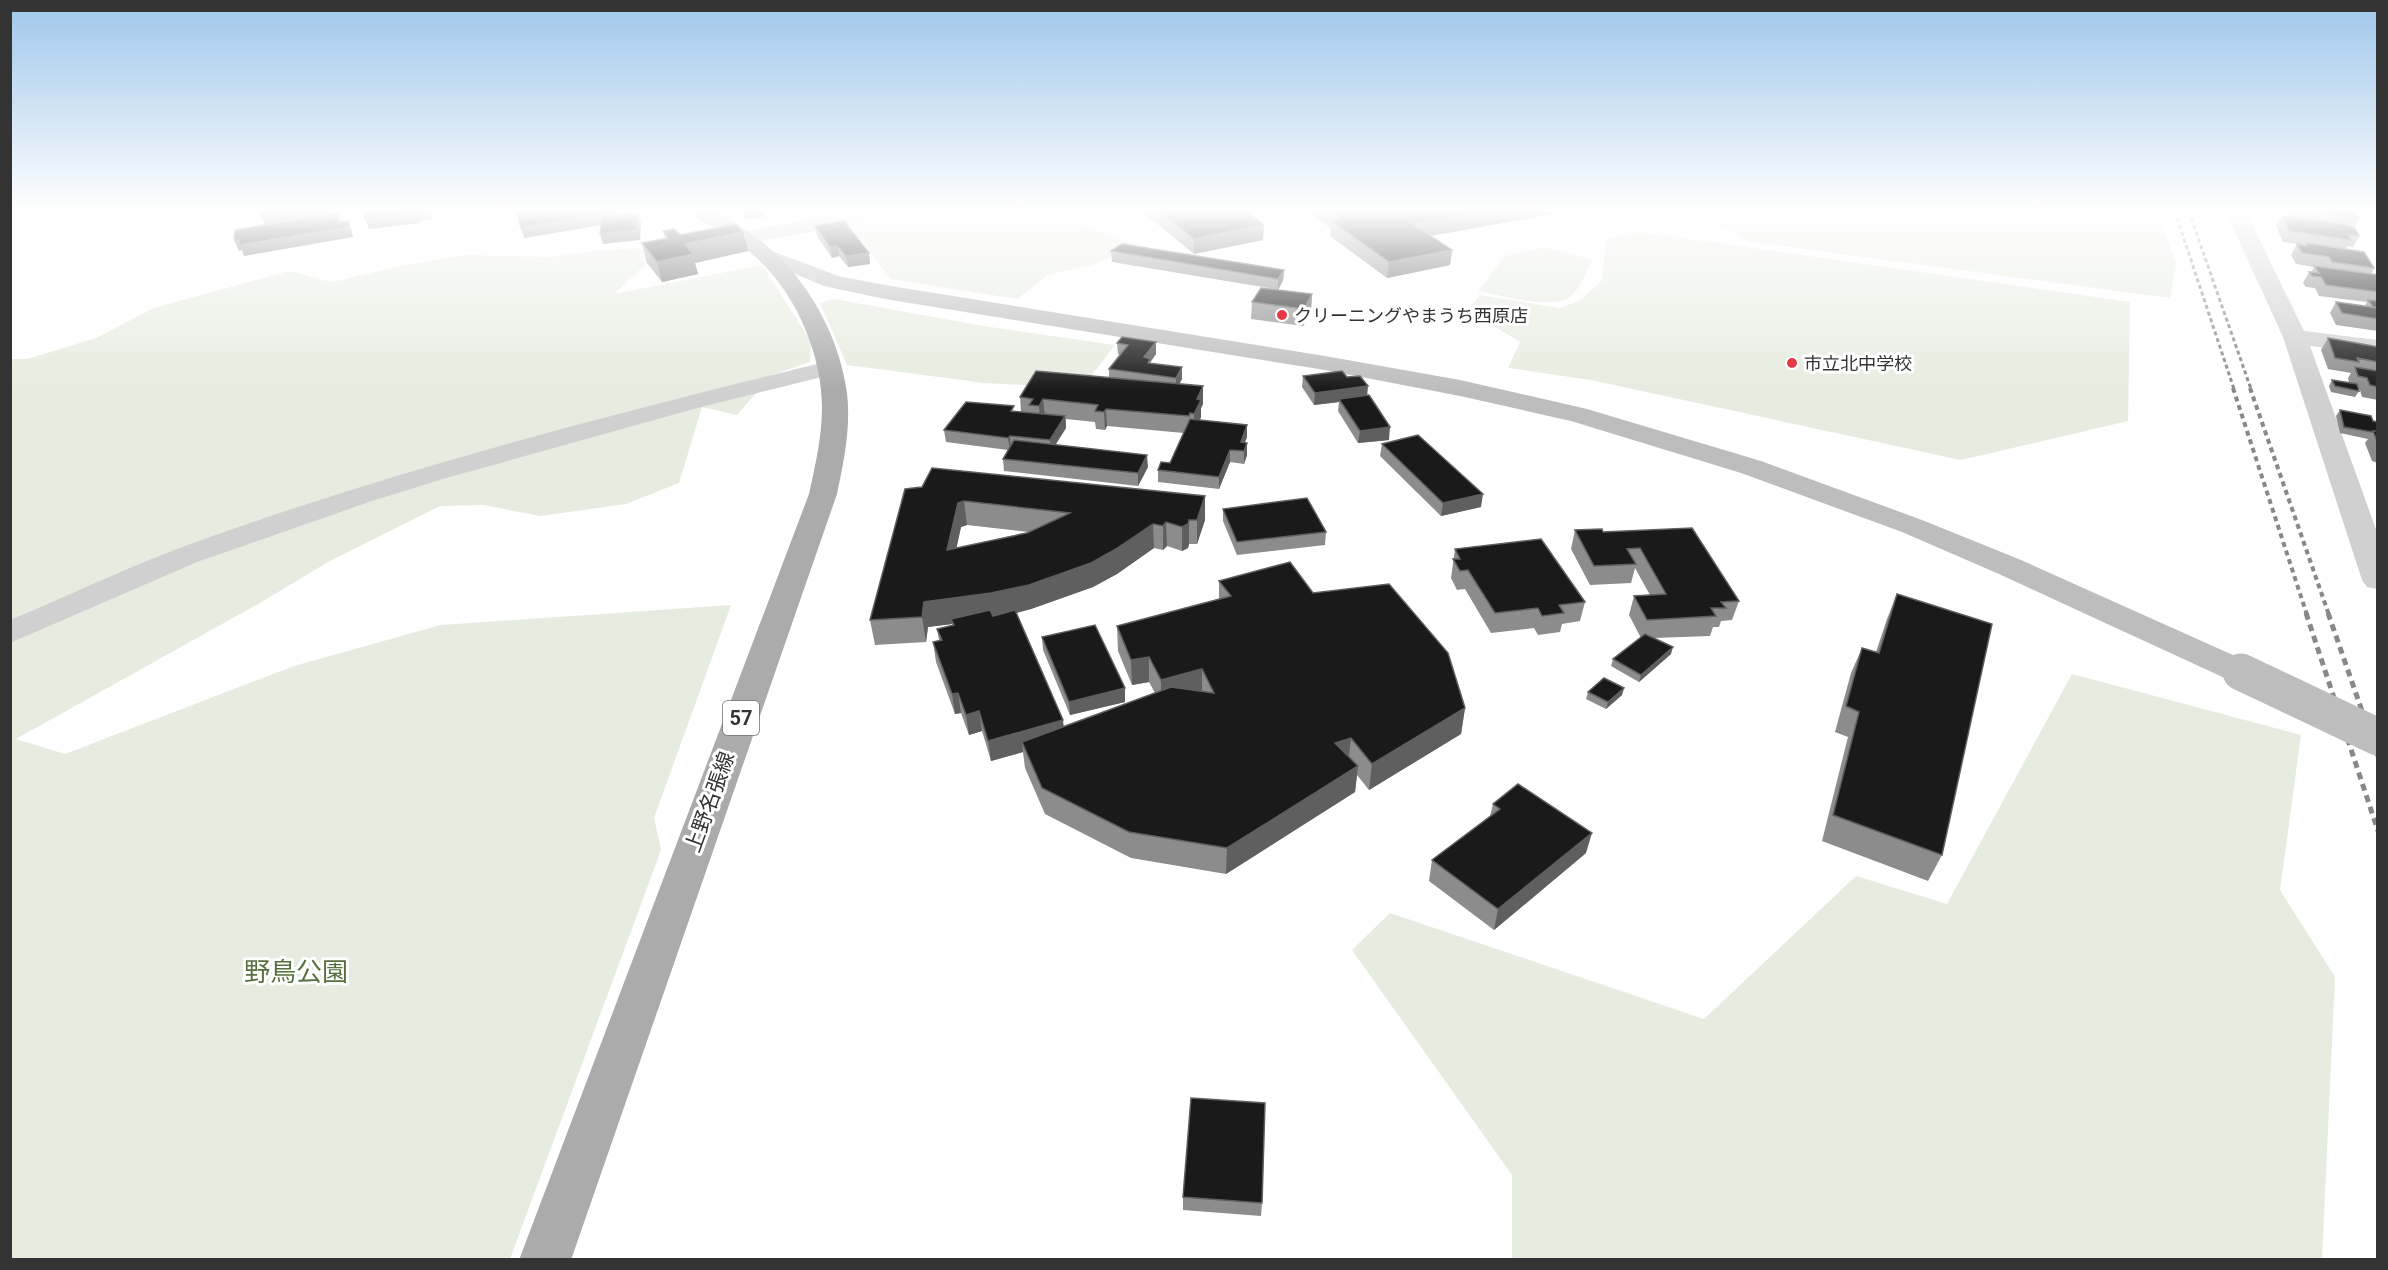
<svg xmlns="http://www.w3.org/2000/svg" width="2388" height="1270" viewBox="0 0 2388 1270" font-family="Roboto,'Noto Sans JP',sans-serif">
  <rect width="100%" height="100%" fill="#fff"/>
  <!-- green -->
  <path fill="#e6ecdf" d="M893 212H1041L1141 245 1095 264 1048 275 1017 299 891 279 846 221Z
    M1698 212H2159L2176 264 2170 298 1746 241Z
    M1641 232 2130 302 2128 421 1961 460 1591 380 1508 368 1520 342 1468 310 1480 295 1559 308 1581 300 1602 280 1606 239Z
    M671 247 647 263 614 294 762 265 811 342 810 362 772 375 737 415 702 407 679 483 626 504 540 516 484 505 440 506 328 562 258 604 16 739 65 754 294 666 441 625 731 605 654 818 661 850 510 1259H11L10 359H27L96 338 154 308 289 271 332 282 400 266 466 255 550 257 604 250Z
    M1544 247 1593 260C1587 270 1582 284 1574 293 1558 313 1501 295 1478 291L1505 256Z
    M834 299 983 326 1115 345 1082 388 985 383 847 365 820 303Z
    M2072 674 2301 735 2280 890 2335 977 2322 1259H1512V1175L1352 950 1390 913 1704 1019 1856 876 1947 904Z"/>
  <g fill="none" stroke-linecap="round" stroke-linejoin="round">
    <!-- street -->
    <path fill="#d0d0d0" fill-rule="evenodd" d="M848 212H882L879 216 834 228 744 244 737 242 734 238 737 234 744 232Z
      M2226 212H2246L2304 331 2378 340V354L2310 346 2378 535V589L2367 587 2362 580 2283 337Z
      M829 361 838 363 841 368 838 373 701 407 443 479 372 501 197 562 10 643V620C66 597 121 570 177 549 389 471 609 415 829 361Z"/>
    <!-- secondary -->
    <path fill="#bdbdbd" fill-rule="evenodd" d="M764 248 838 276 885 285 1325 356 1460 380 1587 409 1761 461 1922 520 2021 560 2253 664 2258 672 2253 680 2241 683 2229 680 1999 574 1902 532 1741 473 1571 421 1460 396 1325 370 885 299 824 286 757 258 753 254 757 250Z"/>
    <!-- primary -->
    <path fill="#ababab" fill-rule="evenodd" d="M690 212C698 212 706 211 713 212 721 213 730 221 738 225 796 259 838 326 847 393 851 427 844 461 837 494L571 1260H519L809 494C815 466 822 437 822 408 822 352 794 289 751 253 734 238 713 227 693 216Z"/>
    <!-- rail-far2 -->
    <path stroke="#888" stroke-width="3" stroke-dasharray="4 3" stroke-linecap="butt" d="M2175 212 2234 389
      M2189 212 2251 389"/>
    <!-- rail-far1 -->
    <path stroke="#888" stroke-width="4" stroke-dasharray="5 4" stroke-linecap="butt" d="M2233 388 2307 615
      M2250 388 2329 615"/>
    <!-- rail -->
    <path stroke="#888" stroke-width="5" stroke-dasharray="7 5" stroke-linecap="butt" d="M2306 613 2378 831
      M2328 613 2378 757"/>
    <!-- secondary-bridge -->
    <path stroke="#bdbdbd" stroke-width="37" d="M2241 672 2378 737"/>
  </g>
  <!-- wall -->
  <path fill="#8c8c8c" fill-rule="evenodd" d="M1143 212H1247L1263 240 1194 254Z
    M1309 212H1564L1431 236 1452 250 1450 265 1387 278 1330 236 1331 228Z
    M2289 212H2355L2359 218 2354 227 2359 236 2353 247 2348 246 2345 250 2374 268 2371 274 2378 275V331L2336 325 2330 313 2336 302 2365 306 2367 302 2319 296 2315 288 2306 287 2303 283 2309 272H2311L2314 267 2296 264 2291 255 2297 244 2305 245 2283 242 2276 226 2282 216 2291 217 2288 214Z
    M815 226 869 253 870 264 848 267 839 256 832 258 817 236Z
    M663 231 680 235 743 232 748 251 695 263 698 274 662 282 647 263 642 243 665 238Z
    M1111 251 1284 270 1283 280 1278 290 1312 294 1311 310 1303 326 1251 319 1252 302 1275 289 1112 262Z
    M2328 338 2378 347V400L2362 397 2360 390 2359 389V391L2355 397 2331 392 2329 386 2332 380 2349 383 2348 378 2351 373 2328 369 2321 350Z
    M1156 342V354L1150 363 1182 379 1179 384 1203 404 1201 408V417L1200 420 1247 425V437L1245 443H1247V455L1244 464 1230 462 1219 489 1158 482V470L1170 463 1184 433 1107 426 1105 430 1096 429 1095 422 1066 419V428L1055 445 1148 467 1138 486 1004 471 1003 459 1008 450 946 442 944 430 1021 412 1020 397 1109 378V369L1120 355 1118 354 1117 343Z
    M1303 376 1347 377 1367 396 1389 440 1358 443 1338 411 1339 402 1314 405 1302 387Z
    M2340 410 2378 422V463L2372 461 2365 443 2368 439 2340 433 2336 416Z
    M1382 444 1481 507 1441 516 1380 456Z
    M905 489 1205 496V520L1197 544H1189L1188 548 1182 551 1167 546 1163 550 1154 548 1117 574 1093 587 1031 609 1017 613 1064 727 1155 693 1149 682 1132 685 1118 651 1117 626 1219 599V581L1313 593 1465 708 1461 734 1369 790 1357 775 1355 792 1226 874 1131 858 1045 814 1025 768 1023 752 991 761 982 731 969 735 961 713 955 714 936 662 933 642 939 640 937 629 952 625V624L928 627 926 642 875 645 870 620ZM967 525 1028 532 956 548 961 527Z
    M1223 509 1326 532 1325 545 1237 555 1223 521Z
    M1692 528 1739 601 1732 620 1721 621 1719 627H1713L1710 636 1654 638 1671 654 1639 682 1611 666 1613 659 1641 638 1629 615 1634 596 1650 595 1635 568 1631 583 1590 585 1571 549 1575 530 1603 532Z
    M1455 549 1585 602 1580 621 1562 624 1560 632 1538 635 1534 628 1491 633 1465 589 1457 590 1451 578Z
    M1897 594 1942 855 1928 881 1822 841 1848 737 1835 732 1851 673 1862 648 1876 652 1887 619Z
    M1042 637 1125 702 1070 715 1043 650Z
    M1624 688 1622 695 1606 709 1586 699 1588 692Z
    M1493 804 1586 853 1494 930 1429 881 1432 860 1490 816Z
    M1183 1197 1262 1203 1261 1216 1183 1210Z"/>
  <!-- shaded-wall -->
  <path fill="#5f5f5f" d="M259 212H343L344 214 338 215 342 223 348 221 352 231 353 237 244 256 242 250 239 251 234 240 266 227Z
    M416 212H430L433 219 420 221Z
    M615 212H618L621 222 524 238 521 228Z
    M759 212H763L764 217 745 219 744 214Z
    M1283 212H1299L1283 215Z
    M1483 212H1564L1412 239 1413 224Z
    M417 213 421 223 369 229 365 219Z
    M638 213 641 223 640 240 603 244 600 234Z
    M1264 225 1263 240 1194 254V239Z
    M743 232 748 251 695 263 698 274 662 282 657 262 685 244Z
    M837 246 839 256 832 258 830 247Z
    M1452 250 1450 265 1387 278 1389 262Z
    M869 253 870 264 848 267 846 256Z
    M1284 270 1283 280 1278 290V279Z
    M1312 294 1311 310 1303 326 1304 309Z
    M1156 342V354L1150 362V370L1144 357Z
    M1182 367V379L1176 390V378Z
    M1203 386V404L1201 408V417L1194 431V414L1197 399Z
    M1368 386 1367 398 1339 399V402L1314 405 1315 393Z
    M1043 399 1045 417 1040 423 1039 406Z
    M1106 409 1107 426 1105 430 1104 412Z
    M1065 416 1066 428 1051 452 1050 440Z
    M1247 425V437L1241 451V442Z
    M1390 427 1389 440 1358 443 1360 431Z
    M1010 436 1011 448 1010 451 1008 438Z
    M1247 443V455L1244 464V451Z
    M1230 450V462L1219 489V477Z
    M1147 455 1148 467 1138 486V473Z
    M1483 494 1481 507 1441 516 1443 503Z
    M1205 496V520L1197 544V520Z
    M964 501 967 525 961 527 951 574 947 550 958 503Z
    M1189 520V544L1188 548 1182 551V527Z
    M1166 522 1167 546 1163 550V526Z
    M1153 524 1154 548 1117 574 1093 587 1031 609 994 618 951 619 952 624 928 627 926 642 922 617 924 602Z
    M1673 647 1671 654 1639 682 1641 675Z
    M1149 657V682L1132 685 1131 660Z
    M1202 669V695L1161 706V680Z
    M1125 688V702L1070 715 1069 702Z
    M1624 688 1622 695 1606 709 1608 702Z
    M958 693 961 713 955 714 952 694Z
    M1465 708 1461 734 1369 790 1372 764Z
    M979 711 982 731 969 735 966 715Z
    M1063 720 1065 740 1022 742 1023 752 991 761 988 741Z
    M1351 738 1348 764 1335 743Z
    M1358 766 1355 792 1226 874 1227 848Z
    M1592 833 1586 853 1494 930 1498 909Z"/>
  <!-- building -->
  <path fill="#1a1a1a" stroke="#5f5f5f" stroke-width="1.5" fill-rule="evenodd" d="M363 212H416L417 213 365 219Z
    M516 212H615L521 228Z
    M743 212H759L744 214Z
    M1161 212H1247L1264 225 1194 239Z
    M1330 212H1483L1413 224 1452 250 1389 262 1331 221 1341 219Z
    M2314 212H2355L2359 218Z
    M338 213V222L348 221 349 227 239 245V240H234L235 230Z
    M638 213 637 230 600 234 602 216Z
    M2282 216 2343 224 2355 228 2359 236 2348 235 2351 240 2289 231Z
    M844 221 869 253 846 256 837 246 830 247 815 226Z
    M736 224 743 232 685 244 693 254 657 262 642 243 668 238 663 231 674 229 680 235Z
    M2306 243 2364 252 2374 268 2332 262 2329 257 2302 253 2297 244 2307 246Z
    M1122 244 1284 270 1278 279 1111 251Z
    M2314 266 2378 275V292L2326 285 2321 277 2312 276 2309 272 2319 273Z
    M1261 288 1312 294 1304 309 1252 302Z
    M2368 300 2378 301V308L2373 307Z
    M2336 302 2378 308V319L2342 313Z
    M1122 337 1156 342 1144 357 1150 359 1148 363 1182 367 1176 378 1109 369 1128 345 1117 343Z
    M2328 338 2378 347V362L2357 358 2359 362 2335 358Z
    M2355 367 2378 371V387L2370 385 2367 378 2358 376Z
    M1036 371 1203 386 1197 399 1201 400 1194 414 1190 413 1189 416 1106 409 1104 412 1095 411 1098 405 1043 399 1039 406 1029 405 1033 399 1020 397Z
    M1342 371 1347 377 1360 376 1368 386 1315 393 1303 376Z
    M2332 380 2357 384 2359 391 2335 386Z
    M1369 395 1390 427 1360 431 1339 399Z
    M966 402 1014 406 1011 411 1065 416 1050 440 1010 436 1008 438 944 430Z
    M2340 410 2371 416 2373 421 2378 422V431H2373L2372 432 2344 427Z
    M1190 419 1247 425 1241 442 1247 443 1244 451 1230 450 1219 477 1158 470 1161 462 1170 463Z
    M2373 431H2378V443Z
    M1418 435 1483 494 1443 503 1382 444Z
    M1014 440 1147 455 1138 473 1003 459Z
    M932 468 1205 496 1197 520H1189L1188 524 1182 527 1166 522 1163 526 1153 524 1116 549 1091 563 1029 585 991 593 924 602 922 617 870 620 905 489 922 487ZM964 501 1070 513 1027 533 947 550 958 503Z
    M1307 498 1326 532 1237 542 1223 509Z
    M1692 528 1739 601 1721 602 1726 608H1711L1716 616 1647 620 1634 596 1666 594 1640 548 1627 549 1636 564 1594 566 1575 530 1602 529 1603 532Z
    M1541 539 1585 602 1559 605 1564 613 1542 616 1538 608 1495 613 1468 570 1460 571 1453 559H1460L1455 549Z
    M1290 562 1313 593 1389 584 1448 653 1465 708 1372 764 1351 738 1335 743 1358 766 1227 848 1129 832 1042 788 1022 742 1171 687 1214 693 1202 669 1161 680 1149 657 1131 660 1117 626 1231 596 1219 581Z
    M1897 594 1992 624 1942 855 1833 815 1859 712 1846 706 1862 648 1879 653Z
    M990 610 993 616 1015 610 1063 720 988 741 979 711 966 715 958 693 952 694 933 642 942 640 937 629 954 625 951 619Z
    M1095 625 1125 688 1069 702 1042 637Z
    M1645 634 1673 647 1641 675 1613 659Z
    M1604 678 1624 688 1608 702 1588 692Z
    M1518 784 1592 833 1498 909 1432 860 1500 809 1493 804Z
    M1191 1098 1265 1103 1262 1203 1183 1197Z"/>
  <!-- sky -->
  <linearGradient id="sky" x2="0" y2="1"><stop stop-color="#9ec6ea"/><stop offset="0.54" stop-color="#fff"/><stop offset="1" stop-color="#fff" stop-opacity="0"/></linearGradient>
  <rect width="2388" height="390" fill="url(#sky)"/>
  <!-- markers -->
  <g fill="#e63946" stroke="#fff" stroke-width="2">
    <circle cx="1282" cy="315" r="6"/>
    <circle cx="1792" cy="363" r="6"/>
  </g>
  <g text-anchor="middle" dominant-baseline="central" stroke-width="6" stroke-linejoin="round" paint-order="stroke">
    <!-- far-poi labels -->
    <g font-size="18" fill="#333" stroke="#fff" text-anchor="start">
      <text x="1294" y="315">クリーニングやまうち西原店</text>
      <text x="1804" y="363">市立北中学校</text>
    </g>
    <!-- shield labels -->
    <rect fill="#fff" stroke="#707070" stroke-width="1.5" x="723" y="701" width="36" height="34" rx="4.5"/>
    <g font-size="20" font-weight="bold" fill="#333">
      <text x="741" y="718">57</text>
    </g>
    <!-- street labels -->
    <g font-size="21" fill="#333" stroke="#fff">
      <text transform="translate(710 802) rotate(-70)">上野名張線</text>
    </g>
    <!-- near-park labels -->
    <g font-size="26" fill="#56703f" stroke="#fff">
      <text x="296" y="972">野鳥公園</text>
    </g>
  </g>
  <!-- border -->
  <rect width="2388" height="1270" fill="none" stroke="#333333" stroke-width="24"/>
</svg>
